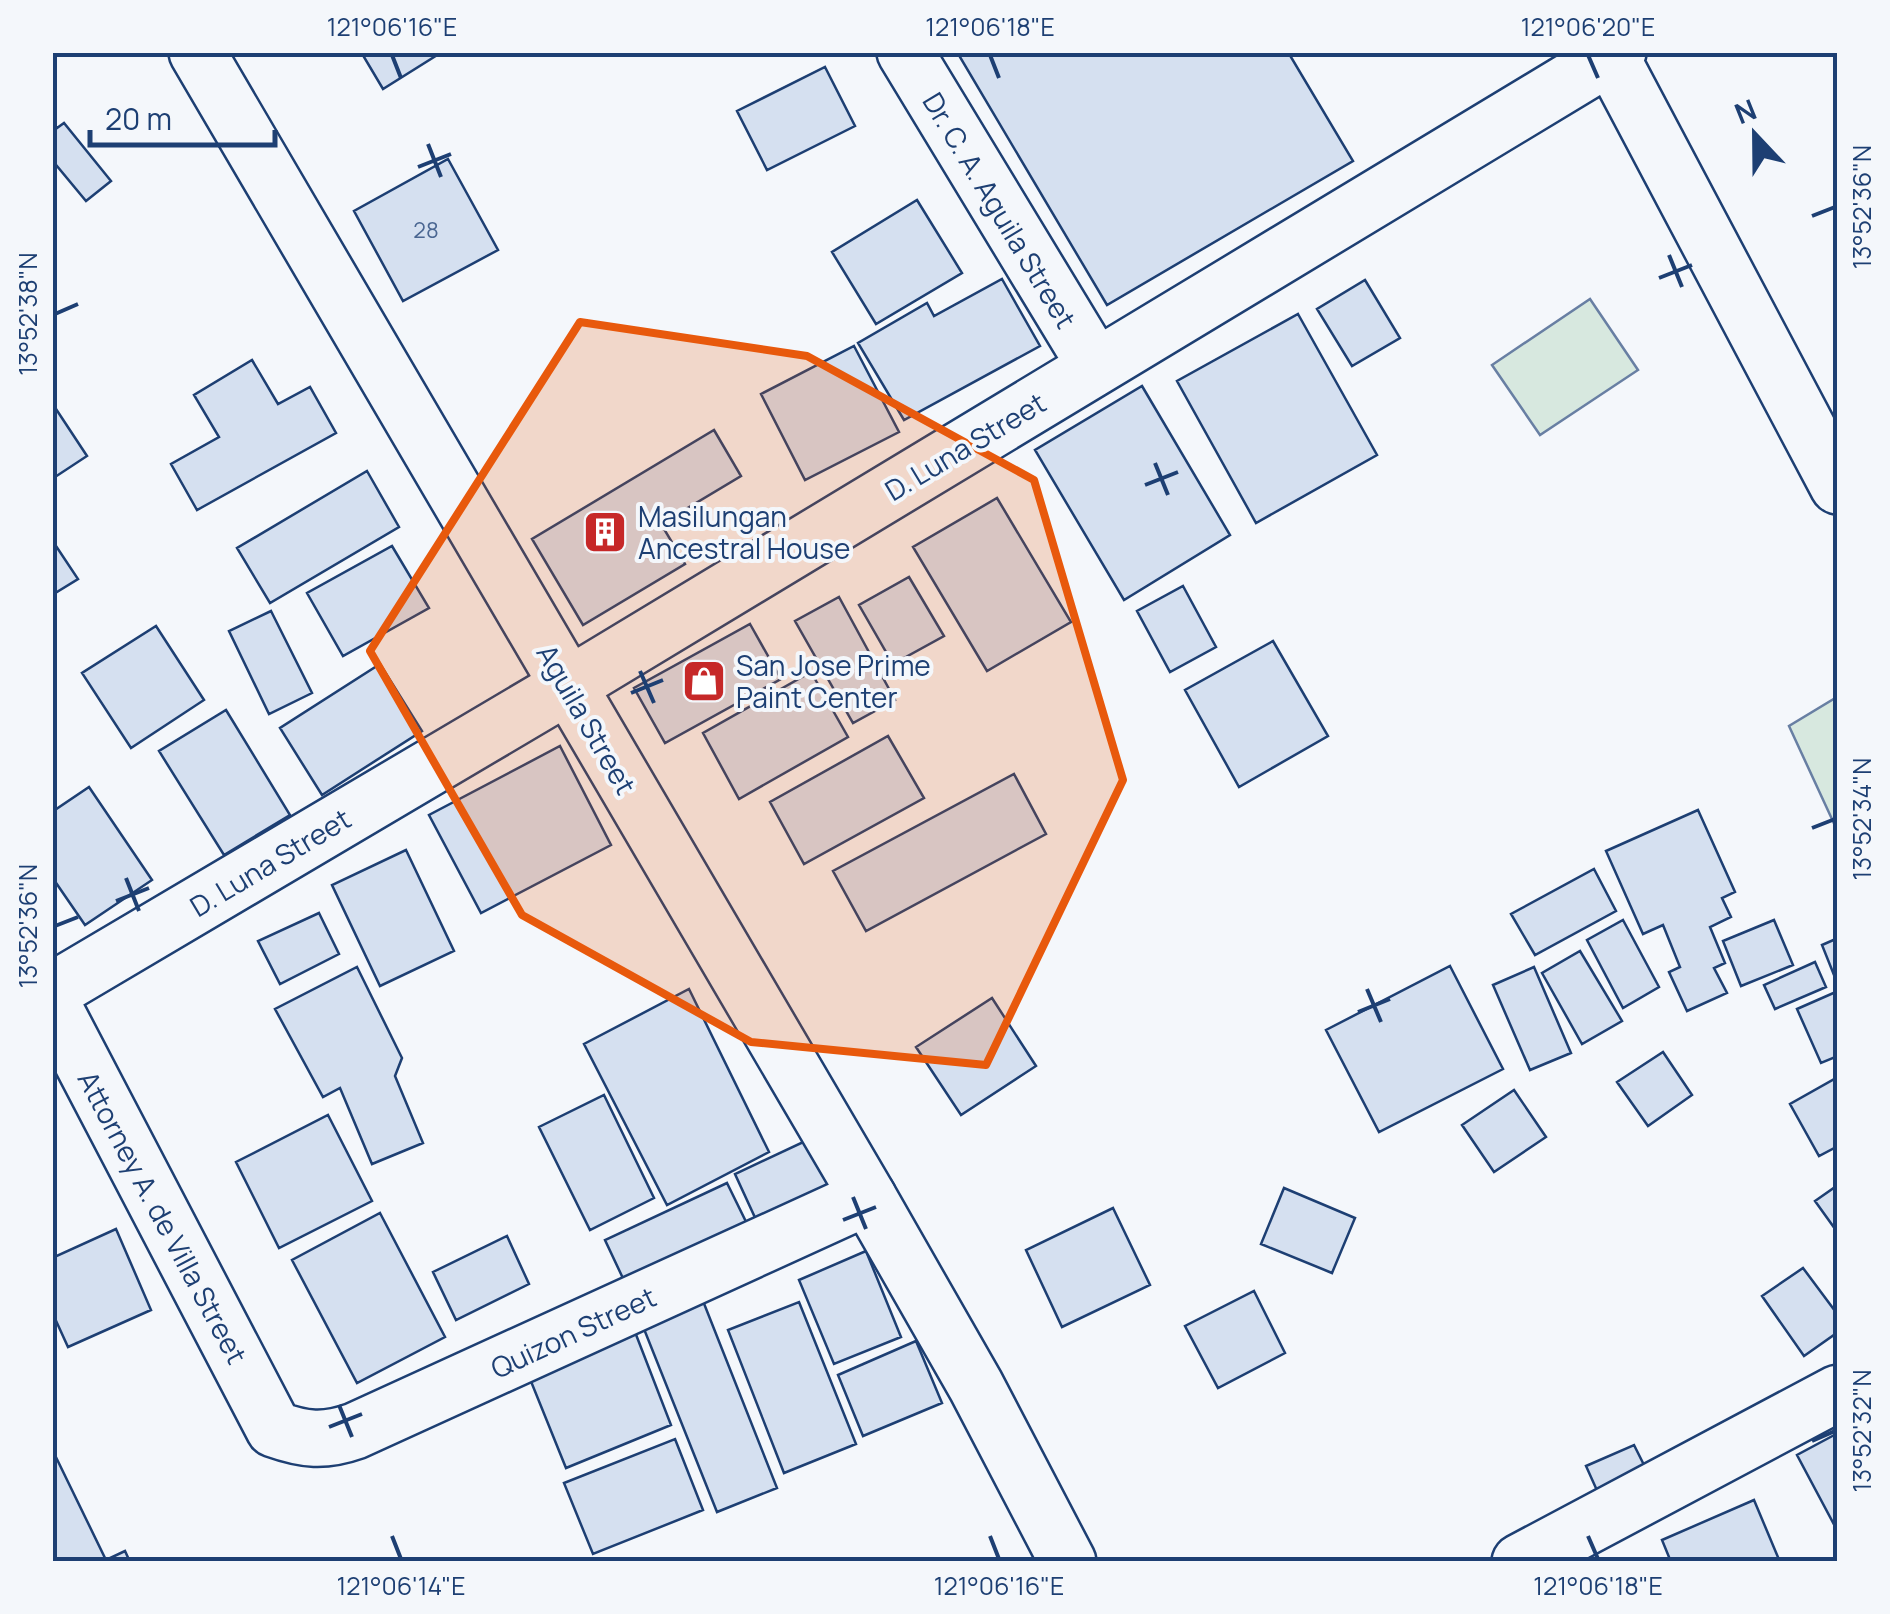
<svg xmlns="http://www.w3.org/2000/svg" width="1890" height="1614" viewBox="0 0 1890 1614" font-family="Manrope,sans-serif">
  <rect width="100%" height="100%" fill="#f4f7fb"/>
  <!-- green -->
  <path fill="#d7e8df" stroke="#687fa3" stroke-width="2.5" d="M1590 299 1638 370 1540 435 1492 365Z
    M1837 697V830L1789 726Z"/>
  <!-- building -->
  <path fill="#d5e0f0" stroke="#1d3f73" stroke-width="2.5" d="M361 52H442L383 89Z
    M957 52H1288L1353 161 1107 305Z
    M825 67 855 126 767 170 737 111Z
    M52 122 57 128 64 123 111 181 86 201 52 160Z
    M448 159 498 250 403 301 354 211Z
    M917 200 962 273 876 324 832 252Z
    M1002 279 1040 346 904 420 858 343 927 303 934 316Z
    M1365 280 1400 338 1352 366 1317 309Z
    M1298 314 1377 455 1256 523 1177 381Z
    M854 346 899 432 805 480 761 394Z
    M252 360 278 404 310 387 336 433 197 510 171 464 219 437 194 395Z
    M1142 386 1230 535 1124 600 1035 450Z
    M56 409 87 456 52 479V412Z
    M714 430 741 476 661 524 685 564 583 625 532 539Z
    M367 471 399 527 270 603 237 548Z
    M997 498 1071 622 987 671 913 547Z
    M52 540 78 579 52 595Z
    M392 546 429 608 343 656 307 593Z
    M909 577 944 636 893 664 859 605Z
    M1183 586 1216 647 1170 672 1137 611Z
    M839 597 895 700 853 723 795 621Z
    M271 611 312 693 269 714 229 631Z
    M750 624 781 679 665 743 634 688Z
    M156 626 204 700 131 748 82 673Z
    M1273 641 1328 736 1239 787 1185 690Z
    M380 664 422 731 322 795 280 728Z
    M811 672 848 737 739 799 703 733Z
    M226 710 290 815 224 855 159 751Z
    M888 736 924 798 804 864 770 802Z
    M560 746 611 845 481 913 429 815Z
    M1014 774 1046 834 866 931 833 871Z
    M89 787 152 880 85 925 52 877V812Z
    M1698 810 1735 892 1722 898 1731 917 1710 927 1725 963 1714 968 1727 993 1687 1011 1669 972 1680 967 1663 925 1643 934 1606 851Z
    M406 850 454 951 380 986 332 885Z
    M1594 869 1616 911 1535 955 1511 914Z
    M319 913 339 954 280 984 258 941Z
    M1623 920 1659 987 1623 1008 1587 940Z
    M1774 920 1793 965 1741 986 1723 941Z
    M1838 938V979L1836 980 1822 945Z
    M1580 951 1622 1021 1582 1044 1542 973Z
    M1815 962 1826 987 1775 1009 1764 985Z
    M1450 966 1503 1069 1379 1132 1326 1030Z
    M357 967 402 1058 395 1076 423 1143 372 1164 340 1088 323 1097 275 1009Z
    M1534 967 1571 1053 1530 1070 1493 985Z
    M689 989 769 1152 667 1205 584 1044Z
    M1838 991V1056L1821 1063 1797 1009Z
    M992 998 1036 1066 961 1115 916 1047Z
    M1663 1052 1692 1095 1648 1126 1617 1082Z
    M1838 1077V1146L1819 1156 1790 1104Z
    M1514 1090 1546 1137 1494 1172 1462 1125Z
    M604 1095 654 1198 590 1230 539 1127Z
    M328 1115 372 1201 279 1248 236 1162Z
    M814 1137 838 1187 758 1224 735 1174Z
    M727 1183 751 1232 628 1289 605 1240Z
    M1838 1185V1233L1815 1201Z
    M1284 1188 1355 1218 1332 1273 1261 1244Z
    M1113 1208 1150 1285 1062 1327 1026 1250Z
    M380 1213 445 1337 357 1383 292 1260Z
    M116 1229 151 1310 68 1347 52 1312V1258Z
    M507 1236 529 1284 456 1320 433 1272Z
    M866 1251 901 1337 834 1364 799 1280Z
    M1803 1268 1838 1315V1332L1804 1356 1762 1296Z
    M1254 1291 1285 1353 1218 1388 1185 1326Z
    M703 1301 777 1488 717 1512 642 1324Z
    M799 1302 856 1444 784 1473 728 1330Z
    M635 1332 671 1425 566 1468 528 1374Z
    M916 1341 942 1403 863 1436 838 1375Z
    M1838 1433V1532L1797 1455Z
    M675 1439 703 1510 593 1554 564 1483Z
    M1634 1445 1653 1483 1604 1506 1586 1466Z
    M52 1449 106 1560 125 1551 130 1562H52Z
    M1754 1500 1780 1562H1671L1662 1540Z"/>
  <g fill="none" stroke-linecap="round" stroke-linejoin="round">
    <!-- minor casing -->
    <g stroke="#1d3f73" stroke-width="60">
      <path id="minor" d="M905 52 1096 367
        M1611 57 1838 486
        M52 991 568 686 1618 52
        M52 1004 274 1429C305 1440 324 1442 355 1431L868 1197
        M1520 1562 1838 1393"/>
    </g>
    <!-- major casing -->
    <g stroke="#1d3f73" stroke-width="60">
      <path id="major" d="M197 52 868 1197 976 1386 1068 1562"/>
    </g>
    <!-- minor -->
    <use href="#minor" stroke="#f4f7fb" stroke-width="55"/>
    <!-- major -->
    <use href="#major" stroke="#f4f7fb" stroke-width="55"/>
  </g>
  <!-- marked area -->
  <path fill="#e8590c" fill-opacity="0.2" stroke="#e8590c" stroke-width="8" stroke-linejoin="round" d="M580 322 807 356 1034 480 1123 780 986 1065 751 1042 522 915 370 651Z"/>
  <!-- ticks -->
  <path fill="none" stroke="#1d3f73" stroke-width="4" d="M392 55 401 78M990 55 999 78M1588 55 1598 78M428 144 441 177M418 167 451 154M1812 216 1835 207M1669 255 1682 287M1659 278 1692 265M55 314 78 304M1155 463 1168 495M1145 485 1178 472M640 671 654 703M631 693 663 680M1812 828 1835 819M126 878 139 911M116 901 149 888M55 926 78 917M1367 989 1381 1022M1358 1012 1390 999M853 1197 866 1229M843 1220 876 1207M339 1405 352 1437M329 1427 362 1414M1812 1441 1835 1431M392 1536 401 1559M990 1536 999 1559M1588 1536 1598 1559"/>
  <!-- icons -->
  <defs>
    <g id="building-square" transform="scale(2.25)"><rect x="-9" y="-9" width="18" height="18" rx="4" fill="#c62828" stroke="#f4f7fb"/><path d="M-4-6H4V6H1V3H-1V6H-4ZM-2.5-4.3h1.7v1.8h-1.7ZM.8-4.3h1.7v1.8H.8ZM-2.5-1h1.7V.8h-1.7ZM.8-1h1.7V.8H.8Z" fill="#fff"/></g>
    <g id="shop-square" transform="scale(2.25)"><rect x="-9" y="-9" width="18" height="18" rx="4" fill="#c62828" stroke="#f4f7fb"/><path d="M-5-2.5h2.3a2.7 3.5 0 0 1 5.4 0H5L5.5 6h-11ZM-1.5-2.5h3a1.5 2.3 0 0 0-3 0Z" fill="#fff"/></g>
  </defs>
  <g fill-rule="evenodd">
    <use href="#building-square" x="605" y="532"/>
    <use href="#shop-square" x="704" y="681"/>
  </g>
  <g text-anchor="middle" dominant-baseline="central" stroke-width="8" stroke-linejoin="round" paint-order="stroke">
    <!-- number labels -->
    <g font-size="22" fill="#4b6792">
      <text x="426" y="230">28</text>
    </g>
    <!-- street labels -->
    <g font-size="28" fill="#1d3f73" stroke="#f4f7fb">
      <text transform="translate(1000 210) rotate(59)">Dr. C. A. Aguila Street</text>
      <text transform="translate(965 446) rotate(-31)">D. Luna Street</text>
      <text transform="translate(587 719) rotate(60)">Aguila Street</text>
      <text transform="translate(270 862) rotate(-31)">D. Luna Street</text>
      <text transform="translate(163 1217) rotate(62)">Attorney A. de Villa Street</text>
      <text transform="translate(573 1332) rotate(-25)">Quizon Street</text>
    </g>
    <!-- poi labels -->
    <g font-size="28" fill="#1d3f73" stroke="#f4f7fb" text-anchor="start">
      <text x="638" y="516">Masilungan<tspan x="638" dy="32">Ancestral House</tspan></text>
      <text x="736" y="665">San Jose Prime<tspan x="736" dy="32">Paint Center</tspan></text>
    </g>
  </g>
  <!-- border -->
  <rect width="1890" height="1614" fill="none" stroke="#f4f7fb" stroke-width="110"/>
  <!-- north arrow -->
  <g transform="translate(1755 135) rotate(338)" stroke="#f4f7fb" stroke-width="8" paint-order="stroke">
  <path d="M0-8L18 38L0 25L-18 38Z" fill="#1d3f73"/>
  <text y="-15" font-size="28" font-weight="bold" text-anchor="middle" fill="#1d3f73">N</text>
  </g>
  <!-- scale -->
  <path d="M90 130v15h185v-15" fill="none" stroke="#1d3f73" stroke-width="5"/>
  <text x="105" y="130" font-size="30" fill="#1d3f73" stroke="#f4f7fb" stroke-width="8" paint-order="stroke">20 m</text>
  <rect x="55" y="55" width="1780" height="1504" fill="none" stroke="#1d3f73" stroke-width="4"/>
  <g font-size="25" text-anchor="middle" fill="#1d3f73">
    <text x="392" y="36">121°06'16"E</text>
    <text x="990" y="36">121°06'18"E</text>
    <text x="1588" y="36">121°06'20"E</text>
    <text transform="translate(1862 207) rotate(-90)" y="9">13°52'36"N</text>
    <text transform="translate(28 314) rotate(-90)" y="9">13°52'38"N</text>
    <text transform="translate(1862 819) rotate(-90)" y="9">13°52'34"N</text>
    <text transform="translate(28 926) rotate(-90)" y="9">13°52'36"N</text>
    <text transform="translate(1862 1431) rotate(-90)" y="9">13°52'32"N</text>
    <text x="401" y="1595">121°06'14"E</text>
    <text x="999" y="1595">121°06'16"E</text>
    <text x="1598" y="1595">121°06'18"E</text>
  </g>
</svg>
